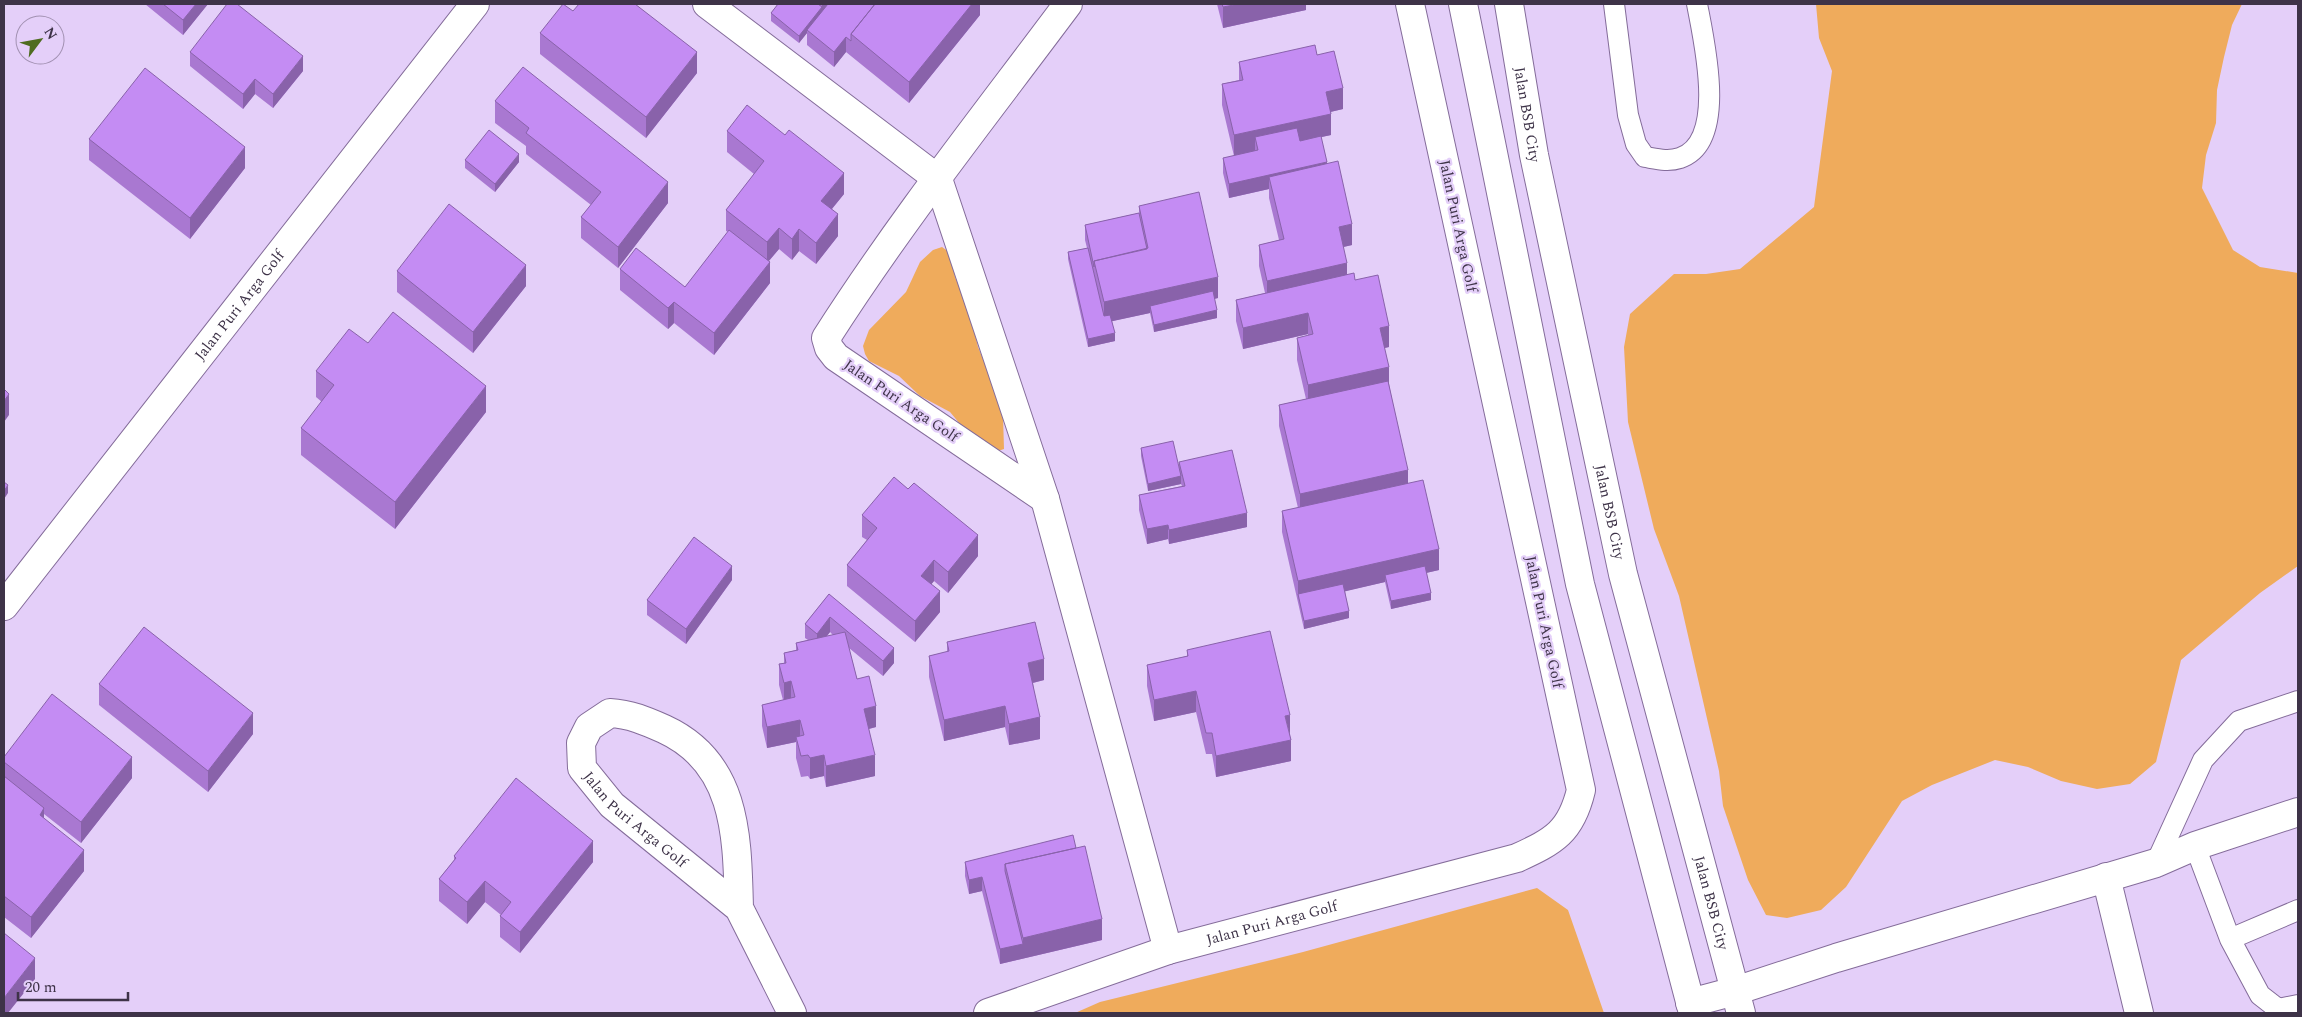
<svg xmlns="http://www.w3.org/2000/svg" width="2302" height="1017" viewBox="0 0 2302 1017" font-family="Spectral,serif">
  <rect width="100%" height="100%" fill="#e4cff9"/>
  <!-- green -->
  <path fill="#efab5c" d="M1816 4H2242L2232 25 2224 57 2217 90 2216 123 2206 155 2202 188 2233 250 2260 267 2298 273V566L2260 593 2181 660 2156 762 2130 784 2097 789 2061 781 2028 767 1995 760 1932 785 1902 801 1846 887 1821 910 1787 918 1766 915 1748 880 1723 806 1719 771 1679 596 1654 529 1628 422 1624 347 1630 314 1674 274H1706L1740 269 1814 207 1832 71 1819 38Z
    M942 247 949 252 952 260 955 277 970 313 978 347 999 398 1003 416 1004 449 998 451 965 430 950 412 920 396 899 376 869 361 865 354 863 346 869 330 906 292 920 262 933 250Z
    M1537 888 1568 910 1604 1013H1075L1100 1002 1303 952Z"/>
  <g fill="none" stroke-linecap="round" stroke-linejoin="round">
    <!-- service casing -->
    <g stroke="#846c9a" stroke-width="22">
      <path id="service" d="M1614 4 1628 115 1636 144 1645 157C1657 159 1668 162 1680 158 1728 142 1704 41 1697 4
        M2195 846 2230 939 2260 995 2278 1009 2298 1005
        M2156 863 2203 760 2239 721 2298 701
        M2230 939 2298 910"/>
    </g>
    <!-- minor casing -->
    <g stroke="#846c9a" stroke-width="30">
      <g id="minor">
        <path d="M707 4 938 179 1045 499 1168 950"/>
        <path d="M1463 4 1580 584 1693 1013"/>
        <path id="s1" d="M1509 4 1534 155 1623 574 1741 1013"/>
        <path d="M1045 499 836 357 829 348 826 338C900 222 986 114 1068 4"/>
        <path id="s2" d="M4 606 475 4"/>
        <path d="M2106 877 2139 1013"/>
        <path id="s3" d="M739 908C737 838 738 763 664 729 646 721 630 714 610 713L589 727 581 743 582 768 612 805 739 908 792 1013"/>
        <path d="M1690 1003 1735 991 1836 958 2156 863 2195 846 2298 812"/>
        <path id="s4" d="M988 1013 1168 950 1517 858C1554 841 1571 832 1581 790L1410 4"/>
      </g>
    </g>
    <!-- service -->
    <use href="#service" stroke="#fff" stroke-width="20"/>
    <!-- minor -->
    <use href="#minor" stroke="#fff" stroke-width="28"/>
  </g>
  <!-- wall -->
  <path fill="#a978d1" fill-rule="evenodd" d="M145 4H208L183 35Z
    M778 4H980V15L909 103 846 52 834 67 807 45V33L799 43 771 21V13Z
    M1217 4H1306V10L1223 28Z
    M573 11 697 73 646 138 540 54V33Z
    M190 52 303 71 273 108 255 94 243 109 190 66Z
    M1317 55 1343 109 1330 112 1331 135 1321 137 1327 163 1352 245 1343 247 1347 275 1355 280 1389 347 1384 348 1389 384 1408 483 1439 570 1426 573 1431 600 1391 609 1385 582 1345 591 1349 618 1304 629 1282 532V511L1298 508 1279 426V405L1306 399 1297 360V338L1308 336V334L1243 349 1236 321V300L1265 293 1259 266V245L1279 240 1269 198V189L1229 198 1223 173V158L1234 156 1222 105V84L1239 80V62Z
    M495 101 668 203 618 268 581 238V217L591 205 526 154V146L495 123Z
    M727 131 844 194 832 209 838 236 816 264 799 251 792 260 779 249 769 261 770 283 714 355 674 323 668 329 620 290V269L685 287 728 232 726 231V210L754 174 727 152Z
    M89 139 245 168 190 239 89 160Z
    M465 160 519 162 495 192 465 168Z
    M1139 206 1218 298 1214 299 1217 318 1154 332 1150 313 1112 321 1115 341 1088 347 1068 259V252L1087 248 1085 240V225L1139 213Z
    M397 271 526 286 473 353 397 292Z
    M368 343 486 412 395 529 301 455V428L322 402 316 397V371Z
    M1141 448 1179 469V462L1247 527 1169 544 1168 539 1147 544 1139 510V495L1182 486 1181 484 1148 491 1141 456Z
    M862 515 978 556 948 593 934 581 931 584 940 612 915 642 847 586V565L867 540 862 537Z
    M732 580 686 644 647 615V600Z
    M829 594 894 663 883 676 849 648 857 679 876 727 869 729 875 776 826 787 824 776 810 779 808 776 801 777 796 758V742L767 748 762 726V705L783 700 779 685V664L784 663V653L796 650V643L808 640 805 638V624ZM830 632 833 635 827 636Z
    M947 642 1044 680 1033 683 1040 739 1009 745 1005 727 944 741 929 677V656L947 652Z
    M1187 650 1290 734 1291 761 1216 777 1212 754H1206L1196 712 1154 721 1147 686V665L1187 656Z
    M99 684 253 734 208 792 99 705Z
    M4 757 132 778 81 843 44 814V819L84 871 31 938 4 917Z
    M1076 848 1102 940 1000 964 982 891 969 894 965 876V862Z
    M454 856 593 862 520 953 500 937V916L501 915 485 902 467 924 439 901V879L454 860Z"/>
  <!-- shaded-wall -->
  <path fill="#8962aa" d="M196 4H208L183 35V20Z
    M822 4H830L807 30V33L799 43V36L822 7Z
    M972 4H980V15L909 103V82Z
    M1239 4H1306V10L1223 28V7Z
    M846 37V52L834 67V52Z
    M697 52V73L646 138V117Z
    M303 56V71L273 108V94Z
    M255 79V94L243 109V94Z
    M1343 88V109L1326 113V92Z
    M1331 114V135L1258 151 1255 137V152L1234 157V135Z
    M245 147V168L190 239V218Z
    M519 154V162L495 192V184Z
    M1327 162V177H1269V189L1229 198V184Z
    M844 173V194L821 222V201Z
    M668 182V203L618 268V247Z
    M838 214V236L816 264V243Z
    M1352 224V245L1339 248V227Z
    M779 228V249L767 263V242Z
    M799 229V251L792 260V239Z
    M770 262V283L714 355V333Z
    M1347 263V284L1267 302V281Z
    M526 265V286L473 353V332Z
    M1218 277V298L1151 313 1150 306V313L1104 323V302Z
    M674 302V323L668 329V308Z
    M1217 310V318L1154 332V325Z
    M1308 313V334L1243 349V328Z
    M1389 326V347L1380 349V328Z
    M1115 333V341L1088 347V339Z
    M1389 367V388L1308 406V385Z
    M486 386V412L395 529V502Z
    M9 394V415L4 422V401Z
    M1408 470V491L1300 515V494Z
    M1181 476V484L1148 491V484Z
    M8 485V493L4 499V491Z
    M1247 513V527L1169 544V530Z
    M1168 525V539L1147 544V529Z
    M978 535V556L948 593V572Z
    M1439 549V570L1386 582 1385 575V582L1300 602 1298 594V602V581Z
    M934 560V581L921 597V576Z
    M732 566V580L686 644V629Z
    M940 591V612L915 642V621Z
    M1431 593V600L1391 609V601Z
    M1349 611V618L1304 629V621Z
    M830 617V632L817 648V634Z
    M894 648V663L883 676V661Z
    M1044 659V680L1028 684V663Z
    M791 681V702L784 704V683Z
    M1196 691V712L1154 721V700Z
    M876 706V727L864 730V709Z
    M1005 706V727L944 741V720Z
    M253 713V734L208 792V771Z
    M1290 715V736L1285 716Z
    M1040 717V739L1009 745V724Z
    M800 720V741L796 737V742L767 748V727Z
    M1291 740V761L1216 777V756Z
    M824 755V776L810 779V758Z
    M875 755V776L826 787V766Z
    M132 757V778L81 843V822Z
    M44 808V830L40 815Z
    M593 841V862L520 953V932Z
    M84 850V871L31 938V917Z
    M982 877V891L969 894V880Z
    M485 881V902L467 924V902Z
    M1102 919V940L1000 964V949L1023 944V938Z
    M35 958V979L8 1013H4V998Z"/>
  <!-- building -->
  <path fill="#c48cf3" stroke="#8962aa" d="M163 4H196L183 20Z
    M227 4H237L303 56 273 94 255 79 243 94 190 52Z
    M563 4 573 11 579 4H635L697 52 646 117 540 33Z
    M778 4H818L822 7 799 36 771 13Z
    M828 4H875L851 34V41L846 37 834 52 807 30Z
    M875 4H972L909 82 851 34Z
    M1222 4H1239L1223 7Z
    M1315 45 1317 55 1334 51 1343 88 1326 92 1331 114 1234 135 1222 84 1243 80 1239 62Z
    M523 67 668 182 618 247 581 217 601 192 526 133 529 128 495 101Z
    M145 68 245 147 190 218 89 139Z
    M747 105 785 135 789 130 844 173 821 201 838 214 816 243 799 229 792 239 779 228 767 242 726 210 764 161 727 131Z
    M1297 128 1300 141 1321 136 1327 162 1229 184 1223 158 1258 150 1255 137Z
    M489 130 519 154 495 184 465 160Z
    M1338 161 1352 224 1339 227 1347 263 1267 281 1259 245 1284 239 1269 177Z
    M1199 192 1218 277 1104 302 1094 261 1148 248 1139 206Z
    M449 204 526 265 473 332 397 271Z
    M1139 213 1147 249 1094 261V267L1085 225Z
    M729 230 770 262 714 333 674 302 668 308 620 269 636 248 685 287Z
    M1088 248 1104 316 1110 315 1115 333 1088 339 1068 252Z
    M1354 273 1355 280 1378 275 1389 326 1380 328 1389 367 1308 385 1297 338 1313 334 1308 313 1243 328 1236 300Z
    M1213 291 1217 310 1154 325 1150 306Z
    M393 312 486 386 395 502 301 428 334 385 316 371 349 329 368 343Z
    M1388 381 1408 470 1300 494 1279 405Z
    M4 389 9 394 4 401Z
    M1173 441 1181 476 1148 484 1141 448Z
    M1232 450 1247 513 1169 530 1168 525 1147 529 1139 495 1185 486 1179 462Z
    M894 477 908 489 914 483 978 535 948 572 934 560 921 576 940 591 915 621 847 565 877 528 862 515Z
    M1423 480 1439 549 1298 581 1282 511Z
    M4 482 8 485 4 491Z
    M694 537 732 566 686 629 647 600Z
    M1425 566 1431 593 1391 601 1385 575Z
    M1343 584 1349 611 1304 621 1298 594Z
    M829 594 894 648 883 661 830 617 817 634 805 624Z
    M1035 622 1044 659 1028 663 1040 717 1009 724 1005 706 944 720 929 656 949 651 947 642Z
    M144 627 253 713 208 771 99 684Z
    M1270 631 1290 715 1285 716 1291 740 1216 756 1212 733H1206L1196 691 1154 700 1147 665 1188 656 1187 650Z
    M845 632 857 679 869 676 876 706 864 709 875 755 826 766 824 755 810 758 808 755 801 756 796 737 804 735 800 720 767 727 762 705 795 697 791 681 784 683 779 664 786 663 784 653 798 650 796 643Z
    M52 694 132 757 81 822 4 762V757Z
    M4 776 44 808 40 815 84 850 31 917 4 896Z
    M516 778 593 841 520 932 500 916 511 902 485 881 467 902 439 879 456 858 454 856Z
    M1073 835 1076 848 1005 864V871L1023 944 1000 949 982 877 969 880 965 862Z
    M1085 846 1102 919 1023 938 1005 864Z
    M4 933 35 958 4 998Z"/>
  <g text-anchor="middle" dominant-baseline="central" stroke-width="4.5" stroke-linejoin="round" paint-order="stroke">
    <!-- street labels -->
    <g font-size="15" fill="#3e3348" stroke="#e4cff9">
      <text stroke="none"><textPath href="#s1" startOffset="112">Jalan BSB City</textPath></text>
      <text transform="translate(1458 226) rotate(78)">Jalan Puri Arga Golf</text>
      <text stroke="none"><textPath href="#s2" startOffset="382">Jalan Puri Arga Golf</textPath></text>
      <text transform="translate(901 401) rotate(34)">Jalan Puri Arga Golf</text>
      <text stroke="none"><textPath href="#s1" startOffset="518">Jalan BSB City</textPath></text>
      <text transform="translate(1544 622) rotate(78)">Jalan Puri Arga Golf</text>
      <text stroke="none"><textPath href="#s3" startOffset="406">Jalan Puri Arga Golf</textPath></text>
      <text stroke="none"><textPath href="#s1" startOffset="922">Jalan BSB City</textPath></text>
      <text stroke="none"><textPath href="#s4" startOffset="298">Jalan Puri Arga Golf</textPath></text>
    </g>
  </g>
  <!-- border -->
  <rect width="2302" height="1017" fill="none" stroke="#3e3348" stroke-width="10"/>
  <!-- north arrow -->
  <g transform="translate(40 40) rotate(58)"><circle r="24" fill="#e4cff9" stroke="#a291b2"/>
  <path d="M0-4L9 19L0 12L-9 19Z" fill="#4f6c20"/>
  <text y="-8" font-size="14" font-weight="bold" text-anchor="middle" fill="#3e3348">N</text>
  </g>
  <!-- scale -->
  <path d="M18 992v8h110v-8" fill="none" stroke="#3e3348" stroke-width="2.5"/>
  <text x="25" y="992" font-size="15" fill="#3e3348" stroke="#e4cff9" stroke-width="4" paint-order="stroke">20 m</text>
</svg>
